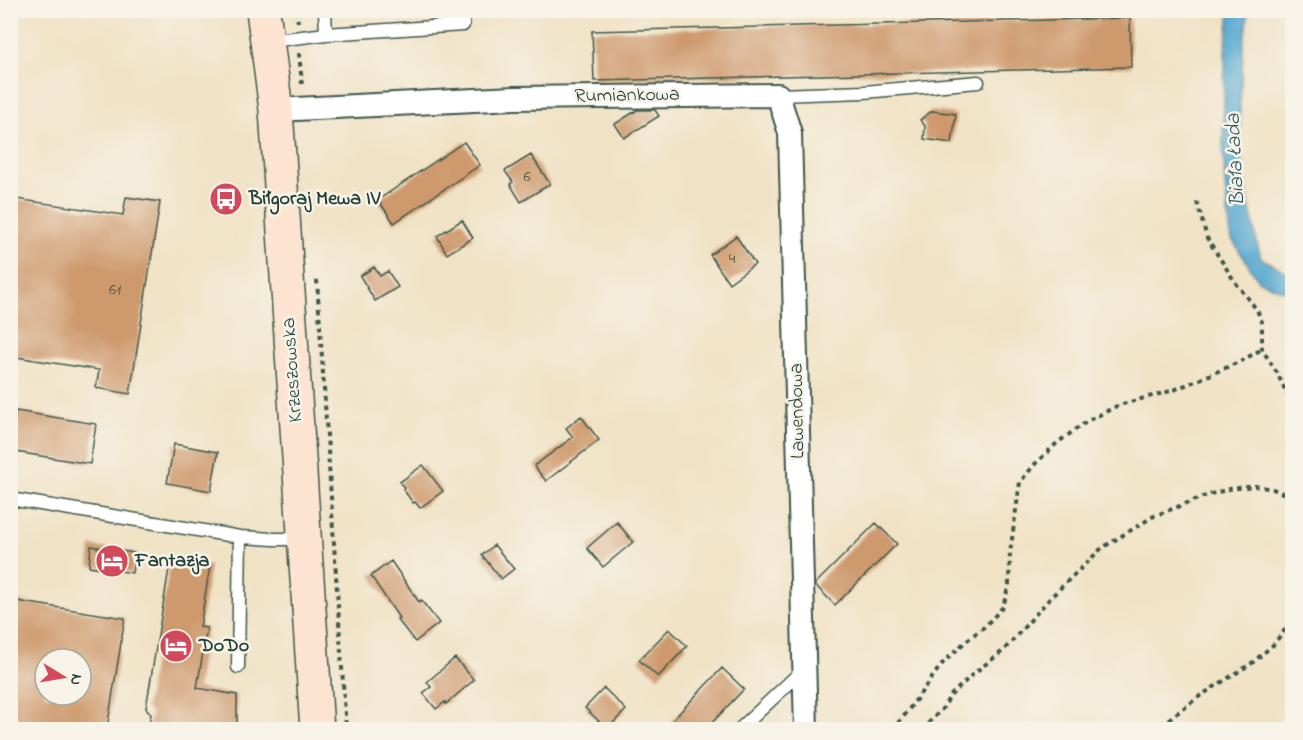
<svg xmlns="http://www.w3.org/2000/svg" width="1303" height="740" viewBox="0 0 1303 740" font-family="'Indie Flower',sans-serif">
  <rect width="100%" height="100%" fill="#f7f3e8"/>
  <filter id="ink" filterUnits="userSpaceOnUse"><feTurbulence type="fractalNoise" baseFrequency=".0167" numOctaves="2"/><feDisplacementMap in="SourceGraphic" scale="12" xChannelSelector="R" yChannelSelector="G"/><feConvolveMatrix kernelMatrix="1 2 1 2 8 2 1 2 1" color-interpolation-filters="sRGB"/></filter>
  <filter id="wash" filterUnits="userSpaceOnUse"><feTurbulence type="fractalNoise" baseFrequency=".008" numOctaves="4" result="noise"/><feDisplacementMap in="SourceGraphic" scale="24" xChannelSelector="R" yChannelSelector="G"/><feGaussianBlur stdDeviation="1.35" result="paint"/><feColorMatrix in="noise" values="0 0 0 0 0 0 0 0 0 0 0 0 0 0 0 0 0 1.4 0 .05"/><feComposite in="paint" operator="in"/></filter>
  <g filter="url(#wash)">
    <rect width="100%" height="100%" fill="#f0e2c5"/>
    <!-- water -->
    <path fill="#54a7d0" stroke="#3a7282" stroke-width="1.5" d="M1230 11H1248L1247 27 1244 39 1240 103 1241 164 1257 243 1261 258 1292 275V294L1259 281 1231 238 1225 185 1223 142 1225 53Z"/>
    <g id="blocks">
      <!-- building -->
      <path fill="#ce996c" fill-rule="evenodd" d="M1130 18 1131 67 594 81 592 31Z
        M637 110H655L659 116 624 138 615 124Z
        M932 111 956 114 952 143 924 139 925 126 920 120Z
        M464 142 480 165 394 223 378 200Z
        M531 155 550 184 521 202 510 184 513 182 505 171Z
        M126 197 160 202 130 394 96 388 99 370 10 356V198L123 215Z
        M462 220 473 238 447 254 437 236Z
        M736 236 755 264 729 283 710 255Z
        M374 267 380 276 388 271 398 287 375 301 360 276Z
        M16 411 96 424 90 464 10 451V428L12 429Z
        M581 416 599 440 546 481 534 466 573 437 566 428Z
        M174 444 218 452 211 491 167 483Z
        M423 465 443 491 420 508 415 502 413 503 403 489 404 488 400 482Z
        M617 522 633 542 603 567 587 548Z
        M876 523 897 544 835 605 816 586V583Z
        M494 545 514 569 501 579 482 555Z
        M91 546 135 553 132 573 89 566Z
        M391 561 419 602 421 600 439 623 415 642 397 619 399 618 371 576Z
        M170 563 189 566V563L210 566 200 627 207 628 197 688 237 695V729H148L151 714 146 708Z
        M10 600 125 618 107 729H10ZM45 659H81V695H45Z
        M669 629 687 646 658 677 639 660Z
        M455 658 474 680 446 704 445 702 436 709 423 693 431 687 427 682Z
        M722 668 744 689 706 729H664Z
        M604 688 626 710 607 729 585 708Z"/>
    </g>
  </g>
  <g filter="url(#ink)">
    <use href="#blocks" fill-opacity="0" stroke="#3e564a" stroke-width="1.5"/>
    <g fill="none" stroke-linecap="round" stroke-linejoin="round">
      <!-- service casing -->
      <g stroke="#3e564a" stroke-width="15">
        <path id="service" d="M325 10 326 34
          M269 41 326 34 463 25V10
          M778 95 864 92 978 82
          M10 499 240 537 274 539H304
          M238 667 240 537
          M739 730 804 669"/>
      </g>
      <!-- minor casing -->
      <g stroke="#3e564a" stroke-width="26">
        <path id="minor" d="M276 110 514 98 778 95 790 133 806 730"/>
      </g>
      <!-- secondary casing -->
      <g stroke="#3e564a" stroke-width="36">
        <path id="secondary" d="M263 10 276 110 317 730"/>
      </g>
      <!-- path -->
      <path stroke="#3e564a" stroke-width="4" stroke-dasharray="4.5 4.5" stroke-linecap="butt" d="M296 10 298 22
        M299 53 302 84
        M1197 202 1207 238 1235 282 1257 310 1262 322V349L1277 373 1292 404
        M317 280 346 730
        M892 730 904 716 942 664 966 641 984 627 1003 607 1009 584 1010 553 1020 482 1034 465 1057 443 1089 420 1119 405 1174 390 1205 377 1241 361 1262 349
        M922 730 943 708 950 696 974 673 1003 651 1051 597 1102 548 1154 516 1208 495 1229 489 1255 486 1273 489 1292 497
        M1154 730 1200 696 1252 663 1273 645 1288 626H1292"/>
      <!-- service -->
      <use href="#service" stroke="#fff" stroke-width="12"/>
      <!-- minor -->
      <use href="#minor" stroke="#fff" stroke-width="22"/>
      <!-- secondary -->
      <use href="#secondary" stroke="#fde4d0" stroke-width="33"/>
    </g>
  </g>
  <!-- icons -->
  <defs>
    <g id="bus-disc" transform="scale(1.725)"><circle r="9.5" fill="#d1495b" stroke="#f7f3e8"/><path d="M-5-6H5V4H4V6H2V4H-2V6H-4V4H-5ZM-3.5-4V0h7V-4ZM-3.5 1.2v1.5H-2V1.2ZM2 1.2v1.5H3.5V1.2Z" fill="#fff"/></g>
    <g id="hotel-disc" transform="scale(1.725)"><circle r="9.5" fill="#d1495b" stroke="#f7f3e8"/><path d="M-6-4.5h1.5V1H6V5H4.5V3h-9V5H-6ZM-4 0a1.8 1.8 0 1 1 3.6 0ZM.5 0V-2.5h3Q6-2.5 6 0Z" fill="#fff"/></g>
  </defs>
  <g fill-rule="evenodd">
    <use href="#bus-disc" x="226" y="199"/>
    <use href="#hotel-disc" x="112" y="561"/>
    <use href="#hotel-disc" x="176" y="646"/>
  </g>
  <g text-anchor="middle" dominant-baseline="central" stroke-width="5" stroke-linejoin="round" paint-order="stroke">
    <!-- number labels -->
    <g font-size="16" fill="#4b5442">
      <text x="527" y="177">6</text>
      <text x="732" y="259">4</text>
      <text x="115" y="290">61</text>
    </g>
    <!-- street labels -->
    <g font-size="20" fill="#1f3d34" stroke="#f7f3e8">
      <text transform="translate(627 96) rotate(-1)">Rumiankowa</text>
      <text transform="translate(293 370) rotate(-94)">Krzeszowska</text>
      <text transform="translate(798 411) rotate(-91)">Lawendowa</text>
    </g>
    <!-- poi labels -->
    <g font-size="20" font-weight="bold" fill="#1f3d34" stroke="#f7f3e8" text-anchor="start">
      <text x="249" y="199">Biłgoraj Mewa IV</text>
      <text x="135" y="561">Fantazja</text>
      <text x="199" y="646">DoDo</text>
    </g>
    <!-- water labels -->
    <g font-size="21" font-style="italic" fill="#2f5d63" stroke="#f7f3e8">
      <text transform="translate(1236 160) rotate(-93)">Biała Łada</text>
    </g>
  </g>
  <!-- margin -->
  <rect width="1303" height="740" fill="none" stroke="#f7f3e8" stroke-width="36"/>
  <!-- north arrow -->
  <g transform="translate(63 677) rotate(101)"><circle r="28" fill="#f7f3e8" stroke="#a1aaa0" stroke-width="1.5"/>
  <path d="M0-4.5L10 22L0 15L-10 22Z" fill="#d1495b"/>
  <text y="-9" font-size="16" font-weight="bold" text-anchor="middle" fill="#1f3d34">N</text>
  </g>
</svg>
